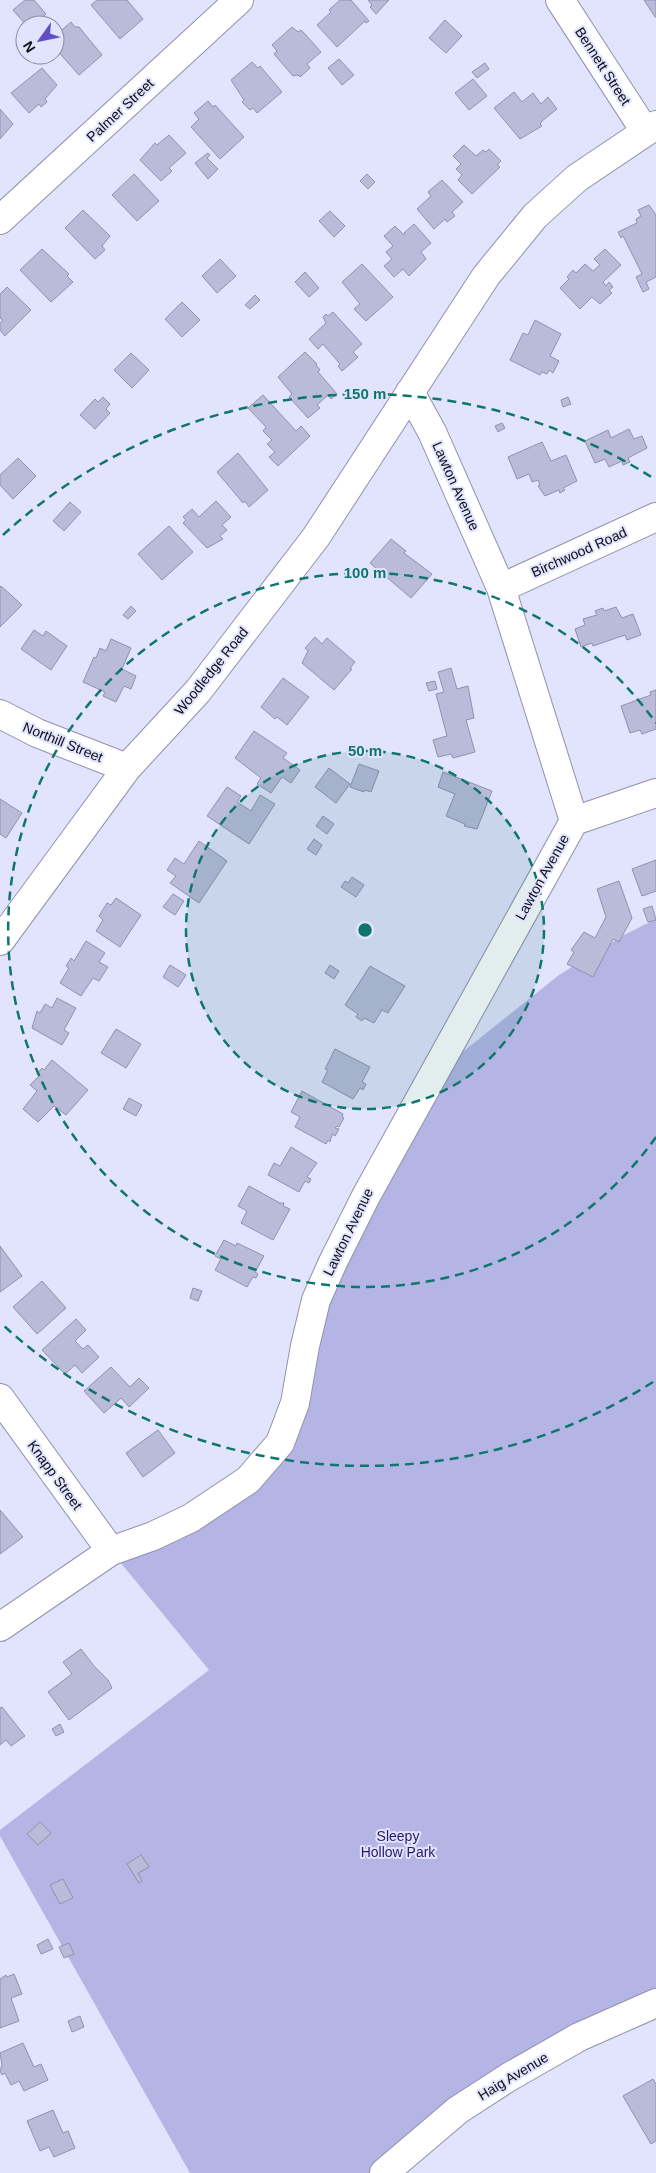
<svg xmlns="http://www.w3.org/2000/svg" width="656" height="2173" viewBox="0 0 656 2173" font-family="Arial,sans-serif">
  <rect width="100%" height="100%" fill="#e2e3fc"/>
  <!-- green -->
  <path fill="#b4b5e5" d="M656 919V2003L579 2037 384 2173H190L0 1836V1830L209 1670 111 1551 153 1536 280 1443 316 1300 425 1082 559 975 624 935Z"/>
  <!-- building -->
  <path fill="#babbd9" stroke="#9091ae" d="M25 0H34L46 14 34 25H26L13 10Z
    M97 0H127L143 19 120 39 91 5Z
    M340 0H351L369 21 366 23 365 21 337 47 317 25 331 12 329 10Z
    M368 0H389L376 14 370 7 372 5Z
    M644 0H656V17H655Z
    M445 20 462 36 446 53 429 38Z
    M71 22 75 27H79L102 55 79 75 55 48V36Z
    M292 27 298 32 301 30 304 33 321 52 307 64 310 68 300 77 298 75 293 76 274 54 277 51 272 45Z
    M339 59 354 75 342 85 328 68Z
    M252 62 258 68 260 66 282 92 257 113 253 108 250 110 242 102 244 100 231 80Z
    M485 63 489 69 477 78 472 72Z
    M42 68 57 85 45 99 47 102 41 107 39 104 29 113 11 93Z
    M473 79 487 96 469 110 455 93Z
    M514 92 522 102 533 93 541 104 548 97 557 109 542 121 540 124 542 126 520 139 494 108Z
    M208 101 213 107 215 105 244 137 220 159 191 127 199 119 194 113Z
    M0 109 13 124 0 139Z
    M169 135 186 153 169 168 172 171 161 181 140 160 155 143 157 145Z
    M464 145 476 156 483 150 486 152 489 149 501 161 497 165 500 167 472 194 458 180 462 175 456 169 461 164 453 156Z
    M208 153 210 155 207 158 218 169 208 179 195 163Z
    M134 174 159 201 137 221 112 195Z
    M367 174 375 182 368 189 360 181Z
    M442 180 463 202 452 212 455 216 447 222 445 219 434 229 417 209 431 196 428 192Z
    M649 205 656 215V277L646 282 649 289 643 292 636 277 642 274 623 236 621 238 618 232 637 223 636 219 641 216 638 210Z
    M83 210 110 236 102 246 105 250 95 259 65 228Z
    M330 211 345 226 334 237 319 221Z
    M414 224 431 243 421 252 426 259 409 276 403 269 394 277 384 266 392 259 386 252 393 246 384 236 395 226 404 235V233Z
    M42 249 69 274 67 276 73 282 51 302 20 270Z
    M605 249 621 265 603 282 606 286 609 282 613 287 609 290 612 293 600 304 592 297 580 309 560 288 569 279 567 277 573 270 576 273 585 264 593 271 600 265 594 259Z
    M220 259 236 276 217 293 202 276Z
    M362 264 393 297 366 321 354 309 360 304 342 282Z
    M305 272 319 288 309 297 295 282Z
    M7 287 31 310 5 336 0 330V323L3 320 0 318V294Z
    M255 295 260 300 250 309 245 305Z
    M182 302 200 320 182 337 165 319Z
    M333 312 362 344 353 352 358 357 342 371 338 366 340 364 323 344 318 349 309 339 326 323 323 317 326 314 328 316Z
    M535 320 561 334 550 356 559 361 553 373 549 370 547 374 542 372 540 375 510 360 523 333 528 335Z
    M305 352 317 364 316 365 320 370 318 372 337 394 331 399 328 395 317 405 320 408 308 418 289 397 292 394 278 377Z
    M131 353 149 370 132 388 114 370Z
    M263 395 296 431 301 426 310 436 278 466 269 457 275 452 267 444 272 440 263 431 266 427 248 408Z
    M103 397 110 404 106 409 110 413 95 429 80 415 95 399 98 402Z
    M568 397 571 404 563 407 561 400Z
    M502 423 505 428 498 432 495 426Z
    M629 429 634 439 642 436 647 448 628 458 630 462 623 465 622 461 609 467 605 459 595 463 585 441 608 430 611 438Z
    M542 442 551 461 566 455 577 481 563 488 565 490 560 493 559 490 545 496 538 486 540 485 538 480 532 482 529 474 517 479 508 457Z
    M238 453 268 490 249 507 245 501 243 503 217 472Z
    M18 458 36 476 13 499 0 485V475Z
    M216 501 231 517 222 525 227 530 220 536 223 539 207 548 183 523 186 520 183 517 192 509 199 517Z
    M70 502 81 512 64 531 53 521Z
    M169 526 193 552 162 580 138 554Z
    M391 539 406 551 404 553 432 574 411 598 370 563Z
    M1 586 22 605 0 627V587Z
    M131 606 136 611 128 619 123 615Z
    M616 607 622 618 633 614 641 635 627 640 625 635 593 646 592 643 581 647 575 629 585 625 583 619 597 615 595 611 603 608 604 611Z
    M34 630 43 636 46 631 67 646 51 670 21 649Z
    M315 637 322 644 327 638 355 662 350 668 352 669 334 690 302 663 308 651 305 648Z
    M111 639 131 648 122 669 136 676 131 689 124 686 116 702 103 696 105 692 83 682 94 657 96 658 100 648 106 651Z
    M451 668 457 689 468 686 474 718 466 720 475 752 453 758 451 754 438 757 433 740 447 736 436 694 444 692 438 672Z
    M283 678 309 697 287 725 277 717 275 719 261 707Z
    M435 681 437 689 429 691 426 683Z
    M656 690V729L642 734 640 730 630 733 621 706 651 695 650 692Z
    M254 731 287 753 283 758 300 770 291 783 282 777 271 793 257 784 261 778 235 758Z
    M359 764 379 771 371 792 365 790 364 792 350 787Z
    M329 768 350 784 336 803 315 787Z
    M443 772 492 791 477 829 464 826 465 824 446 816 455 794 438 787Z
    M227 787 241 796 237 802 251 811 260 795 275 804 249 844 207 816Z
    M0 799 22 813 6 838 0 834Z
    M323 816 334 824 327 834 316 826Z
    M314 839 322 845 316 855 307 849Z
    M199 841 227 861 199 903 170 883 176 876 167 870 175 858 184 864Z
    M656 860V891L642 896 632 869Z
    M352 877 364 885 356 897 341 887 345 881 348 883Z
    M619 881 632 918 619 942 613 939 593 977 567 964 574 952 571 950 584 932 595 938 606 917 597 889Z
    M173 894 184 901 175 915 163 907Z
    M116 898 141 915 120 947 96 931 103 920 99 916 107 903 111 905Z
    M652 906 656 920 648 922 643 909Z
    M86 941 105 953 99 962 108 967 99 981 93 978 81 996 60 983 69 968 66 966 71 958 74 961Z
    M170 965 186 975 178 987 163 977Z
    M330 965 339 971 334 979 325 973Z
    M370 966 405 986 388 1013 382 1010 374 1023 364 1018 362 1021 356 1017 358 1014 345 1005Z
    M57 998 76 1008 64 1030 69 1033 62 1045 32 1028 37 1011 40 1013 45 1004 52 1008Z
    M116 1029 141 1044 126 1068 101 1053Z
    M335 1049 370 1067 362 1082 366 1084 363 1090 360 1088 353 1099 322 1082 328 1070 325 1069Z
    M52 1060 88 1090 66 1115 54 1106 38 1122 23 1109 37 1091 30 1085 39 1076 37 1074 42 1068 44 1070Z
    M302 1091 343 1114 342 1117 344 1118 339 1127 337 1126 335 1128 339 1129 335 1136 332 1134 330 1142 328 1140 326 1144 295 1127 300 1117 291 1112Z
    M129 1098 142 1105 136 1116 123 1109Z
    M291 1147 317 1163 307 1177 311 1179 309 1183 305 1181 299 1192 268 1175 274 1163 280 1166Z
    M249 1186 280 1203H284L283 1206 290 1209 273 1240 241 1223 247 1211 238 1206Z
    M224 1240 236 1246 237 1243 264 1256 255 1272 258 1274 256 1278 253 1277 247 1287 215 1270 221 1259 215 1256Z
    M0 1246 22 1276 0 1292Z
    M42 1281 66 1308 37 1334 13 1307Z
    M193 1288 202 1291 198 1301 190 1298Z
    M76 1319 86 1330 75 1341 83 1349 88 1345 99 1357 82 1373 75 1365 65 1374 42 1350Z
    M111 1367 130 1387 139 1378 149 1388 129 1407 121 1398 104 1413 84 1391Z
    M158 1430 175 1453 143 1477 126 1453Z
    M0 1510 23 1537 0 1554Z
    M81 1649 94 1666 108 1680 112 1688 69 1720 48 1692 72 1674 63 1662Z
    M2 1707 25 1736 11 1746 6 1740 0 1745V1708Z
    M60 1724 64 1732 56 1736 52 1729Z
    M40 1822 51 1833 38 1845 27 1834Z
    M141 1855 149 1867 138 1873 142 1881 139 1883 127 1864Z
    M63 1879 73 1898 60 1904 50 1885Z
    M48 1939 53 1949 41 1954 37 1945Z
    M69 1943 74 1954 64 1958 59 1947Z
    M14 1974 22 1994 11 1998 19 2021 0 2028V1979L6 1975 7 1977Z
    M80 2016 84 2027 72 2032 68 2021Z
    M23 2043 34 2067 41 2064 48 2080 24 2091 19 2081 11 2085 5 2073 2 2075 0 2071 2 2065 0 2053Z
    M653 2079 656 2084V2141L651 2144 623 2096Z
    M53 2110 63 2133 68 2131 75 2148 54 2157 49 2147 40 2151 27 2121Z"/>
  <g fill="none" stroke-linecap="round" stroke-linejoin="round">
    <!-- minor casing -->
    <g stroke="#9091ae" stroke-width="30">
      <path id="minor" d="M560 0 645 131
        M0 220 239 0
        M501 588 656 517
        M0 714 37 733 127 768
        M574 821 656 793
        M0 941 127 768 198 691 316 537 486 276 535 216 577 178 656 125
        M0 1398 111 1551
        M0 1627 111 1551 153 1536 191 1518 248 1480 280 1443 295 1403 305 1346 316 1300 333 1262 366 1196 574 821 501 588 432 432 410 392
        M384 2173 458 2110 509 2077 579 2037 656 2003"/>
    </g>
    <!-- minor -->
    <use href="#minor" stroke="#fff" stroke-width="28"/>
  </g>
  <!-- distance rings -->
  <circle cx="365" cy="930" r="179" fill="#0f766e" fill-opacity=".12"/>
  <g fill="none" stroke="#0f766e" stroke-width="2.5" stroke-dasharray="9 6">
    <circle cx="365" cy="930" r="179"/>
    <path d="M656 1137A357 357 0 1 1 656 723"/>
    <path d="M653 1382A536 536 0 0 1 3 1325M3 535A536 536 0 0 1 653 478"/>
  </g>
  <g text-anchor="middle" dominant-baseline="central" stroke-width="4" stroke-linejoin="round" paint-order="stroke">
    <!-- street labels -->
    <g font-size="14" fill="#0c0c16" stroke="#e2e3fc">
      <text transform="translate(603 66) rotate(57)">Bennett Street</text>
      <text transform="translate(120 110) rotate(-43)">Palmer Street</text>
      <text transform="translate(456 486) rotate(66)">Lawton Avenue</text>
      <text transform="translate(579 552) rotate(-24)">Birchwood Road</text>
      <text transform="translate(211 671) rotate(-51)">Woodledge Road</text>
      <text transform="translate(63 742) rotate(22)">Northill Street</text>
      <text transform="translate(542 877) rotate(-61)">Lawton Avenue</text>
      <text transform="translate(348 1232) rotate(-64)">Lawton Avenue</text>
      <text transform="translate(55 1475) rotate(54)">Knapp Street</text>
      <text transform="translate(513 2076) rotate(-31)">Haig Avenue</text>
    </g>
    <!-- park labels -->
    <g font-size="14" fill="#29186b" stroke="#e2e3fc">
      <text x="398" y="1836">Sleepy<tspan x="398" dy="16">Hollow Park</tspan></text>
    </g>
  </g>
  <circle cx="365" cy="930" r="8" fill="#0f766e" stroke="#e2e3fc" stroke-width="2.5"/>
  <g font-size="15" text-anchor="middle" font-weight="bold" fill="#0f766e" stroke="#e2e3fc" stroke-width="4" stroke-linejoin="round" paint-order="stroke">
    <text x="365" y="399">150 m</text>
    <text x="365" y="578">100 m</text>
    <text x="365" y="756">50 m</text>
  </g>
  <!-- north arrow -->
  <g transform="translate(40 40) rotate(237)"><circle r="24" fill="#e2e3fc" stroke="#8c8da0"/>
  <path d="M0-4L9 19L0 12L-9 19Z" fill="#5f4ec7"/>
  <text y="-8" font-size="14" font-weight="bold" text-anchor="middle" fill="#0c0c16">N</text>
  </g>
</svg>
